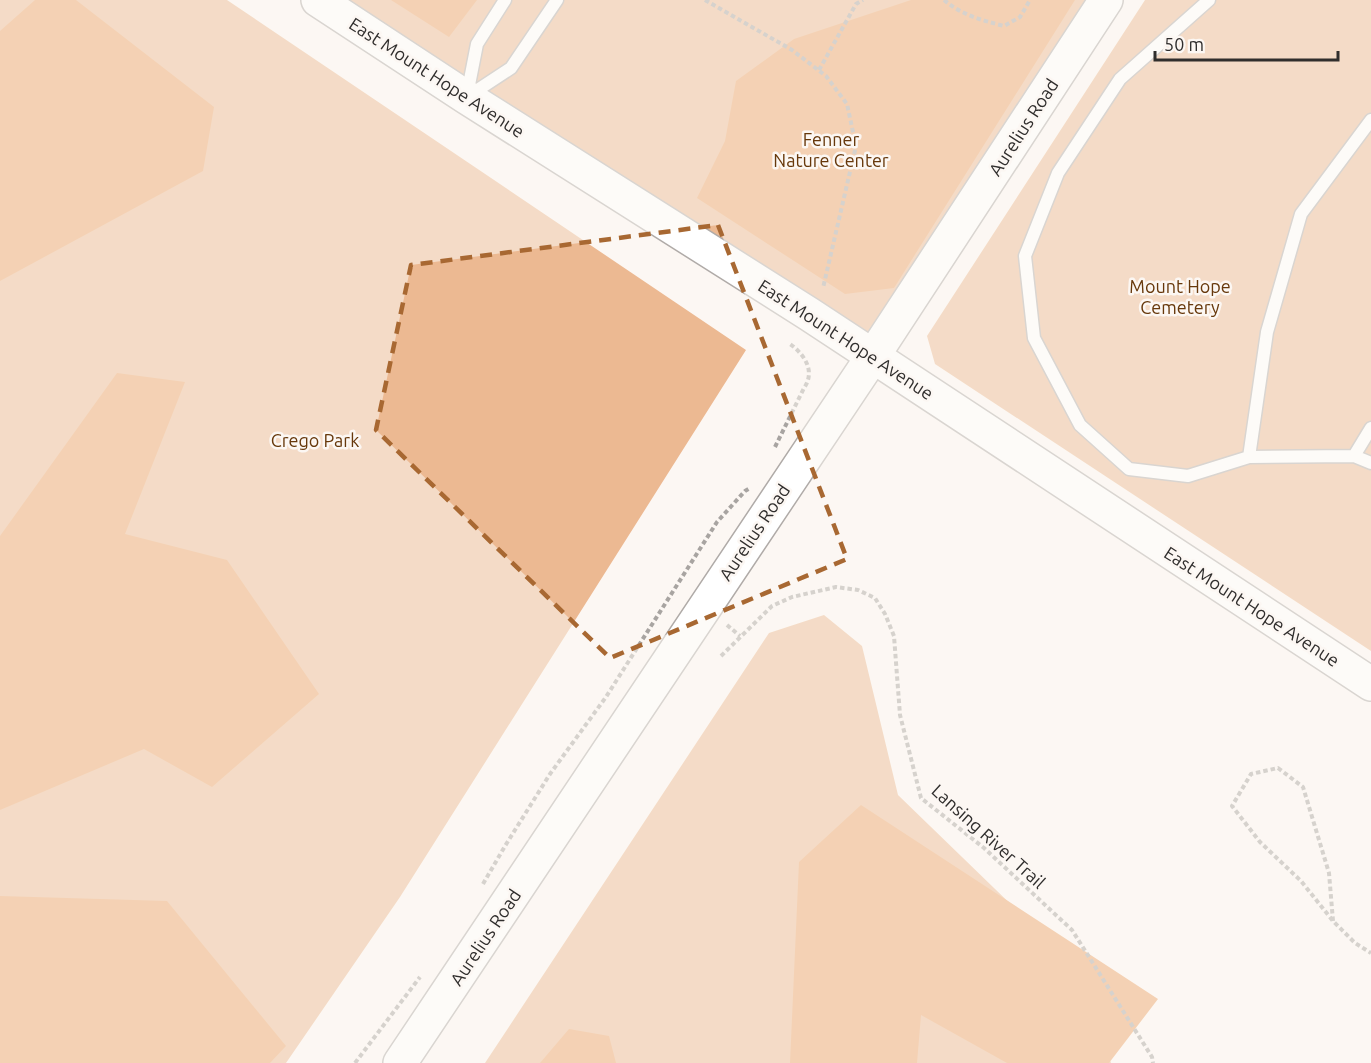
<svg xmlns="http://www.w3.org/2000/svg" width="1371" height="1063" viewBox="0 0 1371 1063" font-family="Ubuntu,sans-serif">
  <rect width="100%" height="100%" fill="#fcf7f3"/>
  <!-- green -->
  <path fill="#ecb992" d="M0 0H227L746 350 400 897 286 1063H0Z
    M327 0H1106L873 356Z
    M1145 0H1371V651L935 364 927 336Z
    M824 615 862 646 898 795 1029 922 1088 1002 1111 1063H485L769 633Z"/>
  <!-- forest -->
  <path fill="#eca369" d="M35 0H76L214 107 203 171 0 281V31Z
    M391 0H477L449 37Z
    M911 0H1075L894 288 845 294 697 198 725 141 736 81 794 39Z
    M117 373 185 382 125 534 227 560 319 694 212 787 144 749 0 810V536Z
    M861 805 1158 999 1109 1063H1007L921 1015 917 1063H790L799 862Z
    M0 896 167 901 286 1046 270 1063H0Z
    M569 1029 609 1036 616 1063H540Z"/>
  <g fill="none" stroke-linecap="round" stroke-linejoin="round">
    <!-- lane casing -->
    <g stroke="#b0aba8" stroke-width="15">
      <path id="lane" d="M1209 0 1120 79 1058 173 1025 256 1034 338 1080 425 1129 469 1188 476 1249 457 1354 456 1371 463
        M467 95 477 44 505 0
        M470 95 511 68 557 0
        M1354 456 1371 428
        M1249 457 1267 332 1301 214 1371 120"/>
    </g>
    <!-- secondary casing -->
    <g stroke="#b0aba8" stroke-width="36">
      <path id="secondary" d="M318 0 466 97 809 314 1371 684
        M400 1063 873 356 1106 0"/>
    </g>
    <!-- path -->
    <path stroke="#a8a4a1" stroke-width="4" stroke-dasharray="4.5 3" stroke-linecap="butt" d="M705 0 792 50 826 76 847 104 856 146 823 288
      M944 0C962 15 981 20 1004 26L1020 17 1030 0
      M819 70 856 4 863 0
      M775 447 804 388C816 371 804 354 790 344
      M727 625 740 636
      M721 656 772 606 792 597 836 587 858 590 875 598 885 614 894 636 900 715 921 798 984 848 1072 930 1152 1057 1153 1063
      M483 884 505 846 550 774 606 697 717 522 745 491 750 488
      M1333 921 1329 873 1303 787 1278 768 1251 774 1232 806 1260 842 1301 881 1333 921 1355 943 1371 953
      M355 1063 420 977"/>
    <!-- lane -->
    <use href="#lane" stroke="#fff" stroke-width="12"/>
    <!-- secondary -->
    <use href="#secondary" stroke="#fff" stroke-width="33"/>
  </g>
  <!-- marked area -->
  <path d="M0 0H1371V1063H0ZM718 225 847 559 610 658 376 430 411 265Z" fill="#fcf7f3" fill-opacity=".55" fill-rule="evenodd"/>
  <path fill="none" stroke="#a86832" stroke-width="4.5" stroke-dasharray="12 8" stroke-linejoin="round" d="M718 225 847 559 610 658 376 430 411 265Z"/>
  <g text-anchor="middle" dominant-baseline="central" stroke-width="5" stroke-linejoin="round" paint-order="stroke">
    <!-- street labels -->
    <g font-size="18" fill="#302e2d" stroke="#fcf7f3">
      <text transform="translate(437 77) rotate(33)">East Mount Hope Avenue</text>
      <text transform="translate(1023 127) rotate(-57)">Aurelius Road</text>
      <text transform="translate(846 339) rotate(33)">East Mount Hope Avenue</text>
      <text transform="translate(754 532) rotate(-56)">Aurelius Road</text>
      <text transform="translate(1252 606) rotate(33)">East Mount Hope Avenue</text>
      <text transform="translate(989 836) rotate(42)">Lansing River Trail</text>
      <text transform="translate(485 937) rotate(-56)">Aurelius Road</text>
    </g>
    <!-- park labels -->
    <g font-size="18" fill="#67380b" stroke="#fcf7f3">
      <text x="831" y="139">Fenner<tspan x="831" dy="21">Nature Center</tspan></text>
      <text x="1180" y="286">Mount Hope<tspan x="1180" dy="21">Cemetery</tspan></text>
      <text x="315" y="440">Crego Park</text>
    </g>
  </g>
  <!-- scale -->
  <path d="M1155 51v9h183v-9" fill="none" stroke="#302e2d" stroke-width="3"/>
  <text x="1164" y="51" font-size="18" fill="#302e2d" stroke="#fcf7f3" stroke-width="4.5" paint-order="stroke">50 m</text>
</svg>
